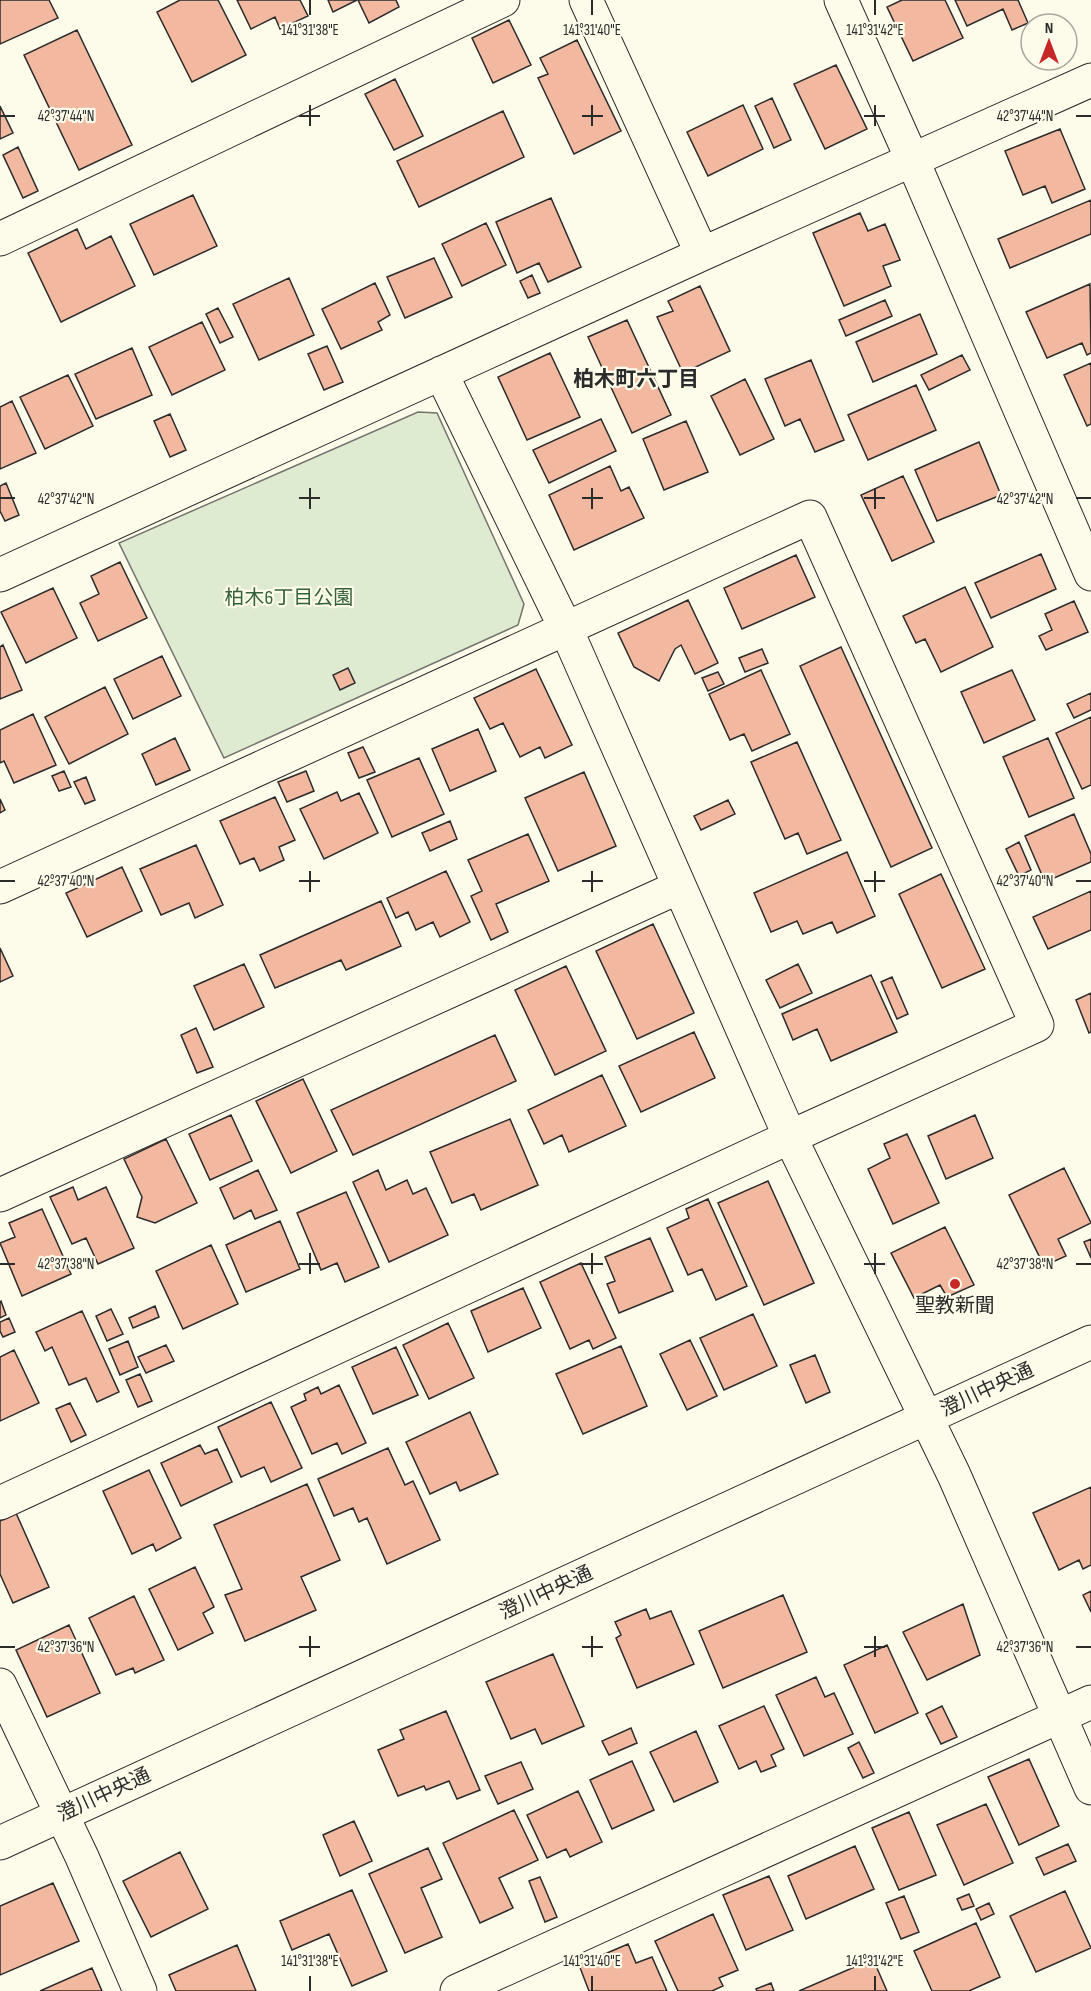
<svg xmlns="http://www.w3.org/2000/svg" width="1091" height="1991" viewBox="0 0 1091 1991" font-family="'Sofia Sans Condensed','Noto Sans JP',sans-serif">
  <rect width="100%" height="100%" fill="#fdfbea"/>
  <!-- green -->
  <path fill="#deebd1" stroke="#74746e" stroke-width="1.5" d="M418 412 437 413 524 604 518 625 224 758 119 543Z"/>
  <!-- building -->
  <path fill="#f2b8a0" stroke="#2b2b2b" stroke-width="1.5" d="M0 0H49L58 18 0 44Z
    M180 0H218L246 55 192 82 157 12Z
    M237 0H300L308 16 280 29 275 17 251 29Z
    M328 0H357L333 12Z
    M358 0H396L399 7 369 23Z
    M902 0H945L963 38 913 61 887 7Z
    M955 0H1018L1028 23 1012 30 1003 9 967 26Z
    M509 20 531 65 493 83 472 38Z
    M77 30 132 145 79 170 24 55Z
    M577 40 621 131 574 154 538 78 548 74 540 58Z
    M836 65 867 129 825 149 794 84Z
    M395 79 423 136 394 150 365 94Z
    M772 98 791 140 774 148 755 106Z
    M743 105 763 149 708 176 687 132Z
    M0 106 13 133 0 139Z
    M503 111 524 157 419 207 397 161Z
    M1060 129 1085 189 1052 203 1045 186 1023 195 1005 151Z
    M18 147 38 191 23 198 3 155Z
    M193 195 217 246 154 275 130 224Z
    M551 198 581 267 548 282 539 263 517 273 496 222Z
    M1091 200V234L1010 268 998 239Z
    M860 213 868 231 885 224 900 260 883 266 891 286 844 306 813 233Z
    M486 223 506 265 462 286 442 244Z
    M77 229 86 249 111 236 135 286 61 322 28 253Z
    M434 258 452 297 405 318 387 277Z
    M532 275 540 293 528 298 520 281Z
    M289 278 314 335 259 360 233 304Z
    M375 283 390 315 378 322 382 330 341 349 322 309Z
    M1090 284 1091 353 1087 355 1082 343 1047 358 1026 312Z
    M700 286 730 351 683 373 657 317 673 311 668 301Z
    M885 300 892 316 846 336 839 320Z
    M218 308 233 337 220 343 206 314Z
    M920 314 937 354 873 382 856 342Z
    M627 320 671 415 632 433 588 337Z
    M202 322 225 370 172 395 149 347Z
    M327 346 343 382 324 390 308 354Z
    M132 348 152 395 96 419 75 374Z
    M550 353 580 417 527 440 498 377Z
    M962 355 970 370 929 390 921 375Z
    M811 360 844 440 815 452 800 419 785 426 765 379Z
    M1091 363V424L1087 426 1064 375Z
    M68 375 93 426 45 449 20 397Z
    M745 379 774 439 740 455 711 396Z
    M916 385 936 430 868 460 848 415Z
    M12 401 36 453 0 469V407Z
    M170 414 186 450 170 457 154 421Z
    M601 419 616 451 549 483 533 450Z
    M686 421 708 472 664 490 643 439Z
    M979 442 1001 495 937 521 915 470Z
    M610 466 621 491 629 487 644 518 574 550 549 495Z
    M903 476 934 542 892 561 861 495Z
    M6 483 19 515 5 521 0 511V486Z
    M1041 554 1056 589 991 618 975 583Z
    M796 555 815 597 742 629 724 588Z
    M120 562 147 618 98 641 80 603 99 594 91 576Z
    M965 587 993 647 941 672 925 639 916 643 903 616Z
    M53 588 77 638 26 663 1 612Z
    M688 600 718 663 695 674 681 645 675 649 659 681 634 667 618 633Z
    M1074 601 1088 632 1046 650 1039 636 1052 630 1045 614Z
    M3 645 22 690 0 699V647Z
    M841 647 932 848 891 867 800 666Z
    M762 649 768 663 745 672 739 658Z
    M162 656 181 696 133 719 114 679Z
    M348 668 355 683 340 690 333 675Z
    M536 669 572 745 545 758 540 747 520 757 503 723 490 729 474 698Z
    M761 670 790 734 752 751 744 734 730 740 709 694Z
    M1012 670 1035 720 984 743 961 692Z
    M718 672 724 684 708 691 702 678Z
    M105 687 128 734 69 764 45 717Z
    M1091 693V710L1074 718 1067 704Z
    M33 714 56 765 14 783 4 761 0 763V730Z
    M1091 717V785L1082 789 1056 733Z
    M478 729 496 771 450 791 432 749Z
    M175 738 190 770 156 785 142 754Z
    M1048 738 1074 798 1029 817 1003 757Z
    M797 742 841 840 807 854 798 833 785 839 751 762Z
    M363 747 375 772 359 778 348 753Z
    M419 758 444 814 392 837 367 780Z
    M64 771 71 787 59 791 52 776Z
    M306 771 314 791 287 802 278 782Z
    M584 772 616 846 558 871 525 798Z
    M86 777 95 800 85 804 74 782Z
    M337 792 341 801 359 793 378 833 324 859 300 809Z
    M275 797 295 840 279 847 284 860 260 871 254 858 240 864 220 821Z
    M0 799 5 810 0 813Z
    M728 800 735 814 701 830 694 816Z
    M1074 814 1091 854V862L1045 882 1025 836Z
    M450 821 457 839 430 851 422 833Z
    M528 834 549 881 496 904 508 932 491 940 471 896 482 891 468 860Z
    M1019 842 1031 870 1019 876 1006 849Z
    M196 845 223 905 195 918 189 903 161 915 140 869Z
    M847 852 875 916 837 933 832 922 803 934 797 921 771 932 754 893Z
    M122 867 142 911 87 937 66 893Z
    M446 871 470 922 440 937 433 922 416 930 408 912 396 918 387 898Z
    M941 874 985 969 942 988 899 894Z
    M1091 891V930L1048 949 1033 917Z
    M381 901 401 946 346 970 341 960 275 988 260 955Z
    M653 924 694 1013 637 1039 596 951Z
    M0 948 13 976 0 982Z
    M244 964 264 1007 214 1030 194 986Z
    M798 964 812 993 780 1008 766 980Z
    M566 966 606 1051 555 1075 515 990Z
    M871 975 897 1032 831 1061 817 1029 793 1040 782 1014Z
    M892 977 908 1014 897 1019 881 982Z
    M1091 993V1032L1089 1033 1076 1000Z
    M196 1028 213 1067 197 1073 181 1035Z
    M694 1032 715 1078 641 1112 619 1066Z
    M495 1035 516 1081 353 1155 331 1110Z
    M602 1075 626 1126 569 1152 562 1135 544 1144 528 1110Z
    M303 1079 337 1151 291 1173 256 1101Z
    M231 1115 252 1161 210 1180 189 1134Z
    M975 1115 993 1158 946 1179 928 1136Z
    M510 1119 538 1185 481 1210 474 1194 452 1203 430 1152Z
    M907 1134 939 1203 893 1224 868 1169 890 1158 884 1144Z
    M166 1139 197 1203 155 1223 137 1217 142 1197 124 1159Z
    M1064 1168 1091 1223 1058 1239 1066 1256 1044 1266 1009 1195Z
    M258 1170 277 1210 255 1219 251 1210 234 1219 220 1188Z
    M378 1170 386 1190 407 1180 413 1194 426 1188 448 1235 389 1262 353 1182Z
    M768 1181 814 1283 764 1305 718 1203Z
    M73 1187 78 1200 106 1187 134 1248 98 1264 86 1238 72 1244 50 1197Z
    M346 1192 379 1267 345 1282 337 1263 321 1270 297 1213Z
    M708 1199 747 1286 716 1300 702 1269 688 1275 667 1228 689 1218 686 1209Z
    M42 1209 71 1274 22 1296 0 1243 15 1237 9 1223Z
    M280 1221 300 1269 246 1292 226 1245Z
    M945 1227 974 1285 947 1297 940 1285 914 1298 891 1253Z
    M650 1238 673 1291 619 1313 607 1284 615 1281 605 1257Z
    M1091 1239V1258L1084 1242Z
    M211 1245 238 1304 183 1329 156 1271Z
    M581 1263 616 1338 593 1349 589 1340 570 1349 540 1282Z
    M523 1288 541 1328 488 1352 471 1311Z
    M1 1301 6 1315 0 1318V1302Z
    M155 1306 159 1317 133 1328 129 1318Z
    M111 1309 123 1334 107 1341 96 1316Z
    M82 1311 119 1392 97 1402 86 1378 69 1385 52 1347 45 1351 36 1332Z
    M753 1314 777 1366 724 1390 700 1338Z
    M9 1318 15 1332 3 1337 0 1331V1322Z
    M448 1323 474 1378 429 1399 403 1345Z
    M690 1340 717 1396 687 1410 660 1354Z
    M128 1341 138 1367 120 1375 109 1349Z
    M166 1345 174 1361 146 1373 138 1357Z
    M621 1346 647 1406 583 1434 556 1374Z
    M396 1347 418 1395 373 1414 352 1367Z
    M14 1350 39 1403 0 1421V1357Z
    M815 1355 830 1392 806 1403 790 1365Z
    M140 1374 152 1401 138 1407 126 1380Z
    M339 1385 366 1443 342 1454 337 1443 312 1454 291 1407 306 1400 304 1394 318 1387 321 1394Z
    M271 1402 302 1468 271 1482 264 1467 241 1477 218 1427Z
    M70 1403 86 1435 71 1442 56 1409Z
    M470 1412 498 1474 460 1491 456 1482 430 1494 406 1442Z
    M200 1445 205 1454 217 1449 232 1482 181 1506 161 1463Z
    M388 1448 405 1485 413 1481 440 1540 387 1564 367 1518 359 1522 353 1508 334 1516 318 1479Z
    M149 1470 181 1538 156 1551 153 1544 132 1554 103 1491Z
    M307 1484 340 1560 301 1577 316 1610 245 1641 225 1595 242 1589 214 1525Z
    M1091 1487V1565L1083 1569 1079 1560 1059 1570 1033 1513Z
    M16 1513 49 1587 13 1603 0 1574V1521Z
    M195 1567 214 1607 203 1613 213 1633 178 1650 149 1589Z
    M1091 1591V1612L1083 1595Z
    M783 1595 807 1652 723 1688 699 1631Z
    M134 1596 164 1660 135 1673 133 1668 116 1675 89 1618Z
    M963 1604 980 1655 927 1680 903 1632Z
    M646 1609 650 1619 671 1611 694 1664 637 1688 616 1638 621 1635 615 1622Z
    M69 1625 100 1693 47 1717 16 1650Z
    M887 1645 918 1713 875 1733 844 1665Z
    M553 1654 584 1726 542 1744 535 1729 511 1739 486 1682Z
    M816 1677 825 1697 834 1693 853 1734 804 1756 776 1695Z
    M764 1706 784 1749 771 1755 776 1766 761 1772 756 1761 739 1769 719 1726Z
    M942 1706 957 1737 941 1744 926 1714Z
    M446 1711 480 1790 457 1799 449 1781 426 1790 424 1786 398 1796 378 1750 404 1739 400 1730Z
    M631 1728 637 1743 609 1755 602 1741Z
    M696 1731 718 1782 674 1802 650 1752Z
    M859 1742 874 1773 863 1778 848 1748Z
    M1029 1759 1059 1826 1019 1845 988 1777Z
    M632 1761 654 1810 612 1829 590 1780Z
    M521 1762 533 1789 498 1804 485 1776Z
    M578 1791 602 1842 570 1857 566 1849 547 1858 527 1815Z
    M986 1804 1013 1863 964 1885 937 1825Z
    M514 1810 538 1860 499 1878 513 1908 480 1923 443 1843Z
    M909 1812 936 1875 899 1890 872 1828Z
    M354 1821 372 1861 340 1876 323 1835Z
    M1068 1844 1076 1861 1044 1875 1036 1858Z
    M855 1846 874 1889 806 1919 788 1876Z
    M428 1848 442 1879 421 1888 442 1937 405 1953 369 1874Z
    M180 1852 208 1909 151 1937 123 1881Z
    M769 1876 793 1930 746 1950 723 1895Z
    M540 1877 557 1917 545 1922 529 1881Z
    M53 1883 79 1941 0 1975V1906Z
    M352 1890 387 1971 352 1986 329 1934 292 1950 280 1921Z
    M1065 1891 1091 1948 1036 1972 1010 1916Z
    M969 1894 974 1906 962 1910 957 1899Z
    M904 1896 919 1932 901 1939 886 1903Z
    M989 1903 994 1914 981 1920 976 1909Z
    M713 1914 738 1970 719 1978 723 1986 712 1991H678L655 1941Z
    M976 1923 1000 1977 969 1991H932L914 1951Z
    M628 1944 636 1963 652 1957 667 1991H589L579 1965Z
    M237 1945 256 1991H176L169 1975Z
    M873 1959 887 1991H799Z
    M92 1968 102 1991H40Z
    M771 1983 774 1991H757L756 1989Z"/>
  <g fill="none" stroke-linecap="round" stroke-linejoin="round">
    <!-- minor casing -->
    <g stroke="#2b2b2b" stroke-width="35">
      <path id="minor" d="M586 0 702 254
        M841 0 912 159 1091 574
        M0 239 503 0
        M441 373 566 629 790 1137 954 1475 1091 1788
        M0 575 702 254 1091 80
        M0 887 810 517 1037 1025 790 1137 0 1503
        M0 1195 679 887
        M0 1685 82 1857 140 1991
        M0 1843 1091 1342
        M457 1991 1091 1702"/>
    </g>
    <!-- minor -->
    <use href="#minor" stroke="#fdfbea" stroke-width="33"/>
  </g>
  <!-- ticks -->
  <path fill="none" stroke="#2b2b2b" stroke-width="2" d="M310 0V15M592 0V15M875 0V15M310 105V126M592 105V126M875 105V126M0 116H15M299 116H320M582 116H603M864 116H885M1076 116H1091M310 488V509M592 488V509M875 488V509M0 498H15M299 498H320M582 498H603M864 498H885M1076 498H1091M310 871V892M592 871V892M875 871V892M0 881H15M299 881H320M582 881H603M864 881H885M1076 881H1091M310 1253V1274M592 1253V1274M875 1253V1274M0 1264H15M299 1264H320M582 1264H603M864 1264H885M1076 1264H1091M310 1636V1657M592 1636V1657M875 1636V1657M0 1647H15M299 1647H320M582 1647H603M864 1647H885M1076 1647H1091M310 1976V1991M592 1976V1991M875 1976V1991"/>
  <!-- markers -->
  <circle fill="#c62828" stroke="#fdfbea" stroke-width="2" cx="955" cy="1284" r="6"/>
  <g text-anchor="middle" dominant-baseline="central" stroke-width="4.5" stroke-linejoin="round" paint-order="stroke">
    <!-- park labels -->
    <g font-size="20" fill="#34623c" stroke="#fdfbea">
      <text x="289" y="598">柏木6丁目公園</text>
    </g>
    <!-- poi labels -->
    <g font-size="20" fill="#2b2b2b" stroke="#fdfbea">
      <text x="955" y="1306">聖教新聞</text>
    </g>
    <!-- street labels -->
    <g font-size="20" fill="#2b2b2b" stroke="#fdfbea">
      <text transform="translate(987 1390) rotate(-25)">澄川中央通</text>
      <text transform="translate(546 1593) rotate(-25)">澄川中央通</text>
      <text transform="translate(104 1795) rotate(-25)">澄川中央通</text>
    </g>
    <!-- neighbourhood labels -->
    <g font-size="21" font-weight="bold" fill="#2b2b2b" stroke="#fdfbea">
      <text x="636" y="379">柏木町六丁目</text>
    </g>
  </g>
  <g font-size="15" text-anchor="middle" fill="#2b2b2b" stroke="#fdfbea" stroke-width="4.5" stroke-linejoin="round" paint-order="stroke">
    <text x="310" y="35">141°31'38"E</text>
    <text x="592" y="35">141°31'40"E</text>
    <text x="875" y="35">141°31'42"E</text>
    <text x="66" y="121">42°37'44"N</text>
    <text x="1025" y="121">42°37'44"N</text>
    <text x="66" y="504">42°37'42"N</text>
    <text x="1025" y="504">42°37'42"N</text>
    <text x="66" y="886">42°37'40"N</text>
    <text x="1025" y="886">42°37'40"N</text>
    <text x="66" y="1269">42°37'38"N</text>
    <text x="1025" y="1269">42°37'38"N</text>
    <text x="66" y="1652">42°37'36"N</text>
    <text x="1025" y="1652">42°37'36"N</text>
    <text x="310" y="1966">141°31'38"E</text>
    <text x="592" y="1966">141°31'40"E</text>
    <text x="875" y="1966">141°31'42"E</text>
  </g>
  <!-- north arrow -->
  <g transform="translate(1049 42)"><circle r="28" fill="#fdfbea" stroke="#a9a89e" stroke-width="1.5"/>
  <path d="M0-4.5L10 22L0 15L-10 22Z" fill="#c62828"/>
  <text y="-9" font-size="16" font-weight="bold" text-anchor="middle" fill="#2b2b2b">N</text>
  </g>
</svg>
